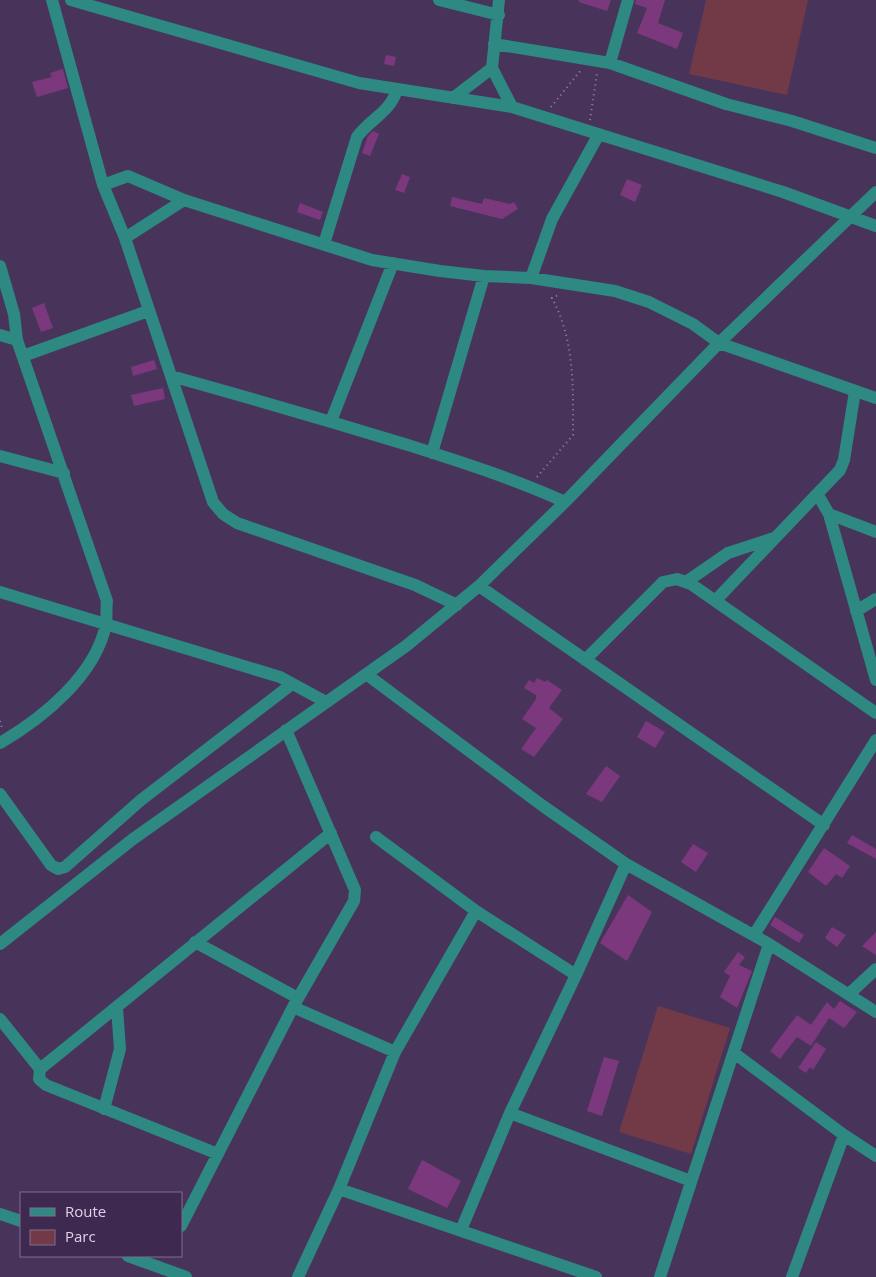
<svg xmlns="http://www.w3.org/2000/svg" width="876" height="1277" viewBox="0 0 876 1277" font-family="'Open Sans',sans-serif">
  <rect width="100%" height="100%" fill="#48345b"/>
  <!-- green -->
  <path fill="#723a46" d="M706 0H808L787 95 689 74Z
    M658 1006 730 1028 691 1154 619 1132Z"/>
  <!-- building -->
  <path fill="#7c387c" d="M579 0H611L607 11 579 2Z
    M636 0H665L658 23 683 33 677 49 637 33 647 8 635 4Z
    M386 55 396 57 394 66 384 64Z
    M63 69 68 88 37 97 32 82 52 77 50 73Z
    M373 131 379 134 370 156 362 153 368 136Z
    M402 174 410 177 404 193 395 190Z
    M627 179 642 185 635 202 620 195Z
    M452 197 482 204 484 198 510 204 514 202 518 209 502 219 450 206Z
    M300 203 323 212 320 220 297 212Z
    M44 303 53 328 41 332 32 308Z
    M154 360 157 369 133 376 131 367Z
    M163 388 165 399 134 406 131 395Z
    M537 678 545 682 547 680 562 690 549 708 563 719 534 757 521 749 536 728 522 719 536 699V695L524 688 529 680 534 683Z
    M646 721 665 732 655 748 637 737Z
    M606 766 620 776 602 802 586 794Z
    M852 835 876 849V859L847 843Z
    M693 844 708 853 696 872 681 862Z
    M824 848 850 866 842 878 836 874 826 886 808 872Z
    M628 895 652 912 627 961 600 943Z
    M775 917 804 935 799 943 770 925Z
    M832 927 846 935 837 947 825 938Z
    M876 932V955L862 946Z
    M738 952 745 957 739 965 752 971 737 1008 720 997 730 976 724 972Z
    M840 1001 857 1012 844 1028 829 1018 811 1046 797 1037 780 1059 770 1051 797 1015 811 1025 827 1002 834 1009Z
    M816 1042 826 1049 813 1070 810 1067 806 1073 798 1068Z
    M604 1057 619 1061 602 1116 587 1111Z
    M422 1160 461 1181 447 1208 408 1189Z"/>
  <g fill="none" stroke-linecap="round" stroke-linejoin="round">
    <!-- path -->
    <path stroke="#9687a6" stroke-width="2" stroke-dasharray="1 4" stroke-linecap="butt" d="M551 107 581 70
      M590 120 597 73
      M537 477 573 435C573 387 575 341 552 298L558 295
      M0 721 2 728"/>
    <!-- minor -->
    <path stroke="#2d8981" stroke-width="12" d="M52 0 103 185 125 238 213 502 223 514 237 523 415 585 457 605
      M71 0 359 83 512 107 783 192 876 226
      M439 0 499 15
      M499 0 492 68 512 107
      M494 44 610 63 726 104 792 121 876 148
      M610 63 628 0
      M453 98 492 68
      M103 185 128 176 184 200 372 260 440 271 484 276 531 278 615 291 649 302 693 324 719 343 876 398
      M125 238 184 200
      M324 244 357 137C370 119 391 112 397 89
      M0 266 14 314 17 340 107 601C106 608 107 617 106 624 96 675 43 718 0 743
      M531 278 552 219 599 134
      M0 335 17 340
      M23 356 148 311
      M171 376C250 398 329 421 408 445 461 462 515 479 565 502
      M331 421 393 263
      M432 453 484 276
      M0 456 64 473
      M818 495 829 514 876 680
      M829 514 876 532
      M686 582 728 553 774 538
      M479 586 824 825
      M0 592 280 677 326 702
      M715 601 840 470 844 460 855 391
      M856 611 876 599
      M585 660 663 582 677 579 691 584 876 713
      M366 674 543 806 626 864 769 944 876 1012
      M0 794 51 865 58 869 65 867 141 800 292 684
      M376 837 476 911 576 975
      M754 935 876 740
      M195 942 298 998
      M0 944 133 839 406 646 479 586 565 502 719 343 876 192
      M849 994 876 969
      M293 1007 395 1052
      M0 1019 40 1069
      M734 1053 844 1135 876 1156
      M104 1109 120 1049 117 1008
      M510 1113 691 1181
      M218 1154 46 1085 39 1079 40 1069 331 833
      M339 1189 596 1277
      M0 1214 21 1221
      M181 1226 293 1007 354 901 355 890 286 730
      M461 1230 510 1113 576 975 626 864
      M128 1256 186 1277
      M298 1277 339 1189 395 1052 476 911
      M660 1277 769 944
      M792 1277 844 1135"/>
  </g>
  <!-- legend -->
  <rect x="20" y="1192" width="162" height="65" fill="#3e2a50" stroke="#7e6d8e"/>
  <rect x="30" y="1208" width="25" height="8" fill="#2d8981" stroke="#7e6d8e"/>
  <text x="65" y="1217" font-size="15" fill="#ddd2ea">Route</text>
  <rect x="30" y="1230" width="25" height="15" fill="#723a46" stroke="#7e6d8e"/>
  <text x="65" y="1242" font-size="15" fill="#ddd2ea">Parc</text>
</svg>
